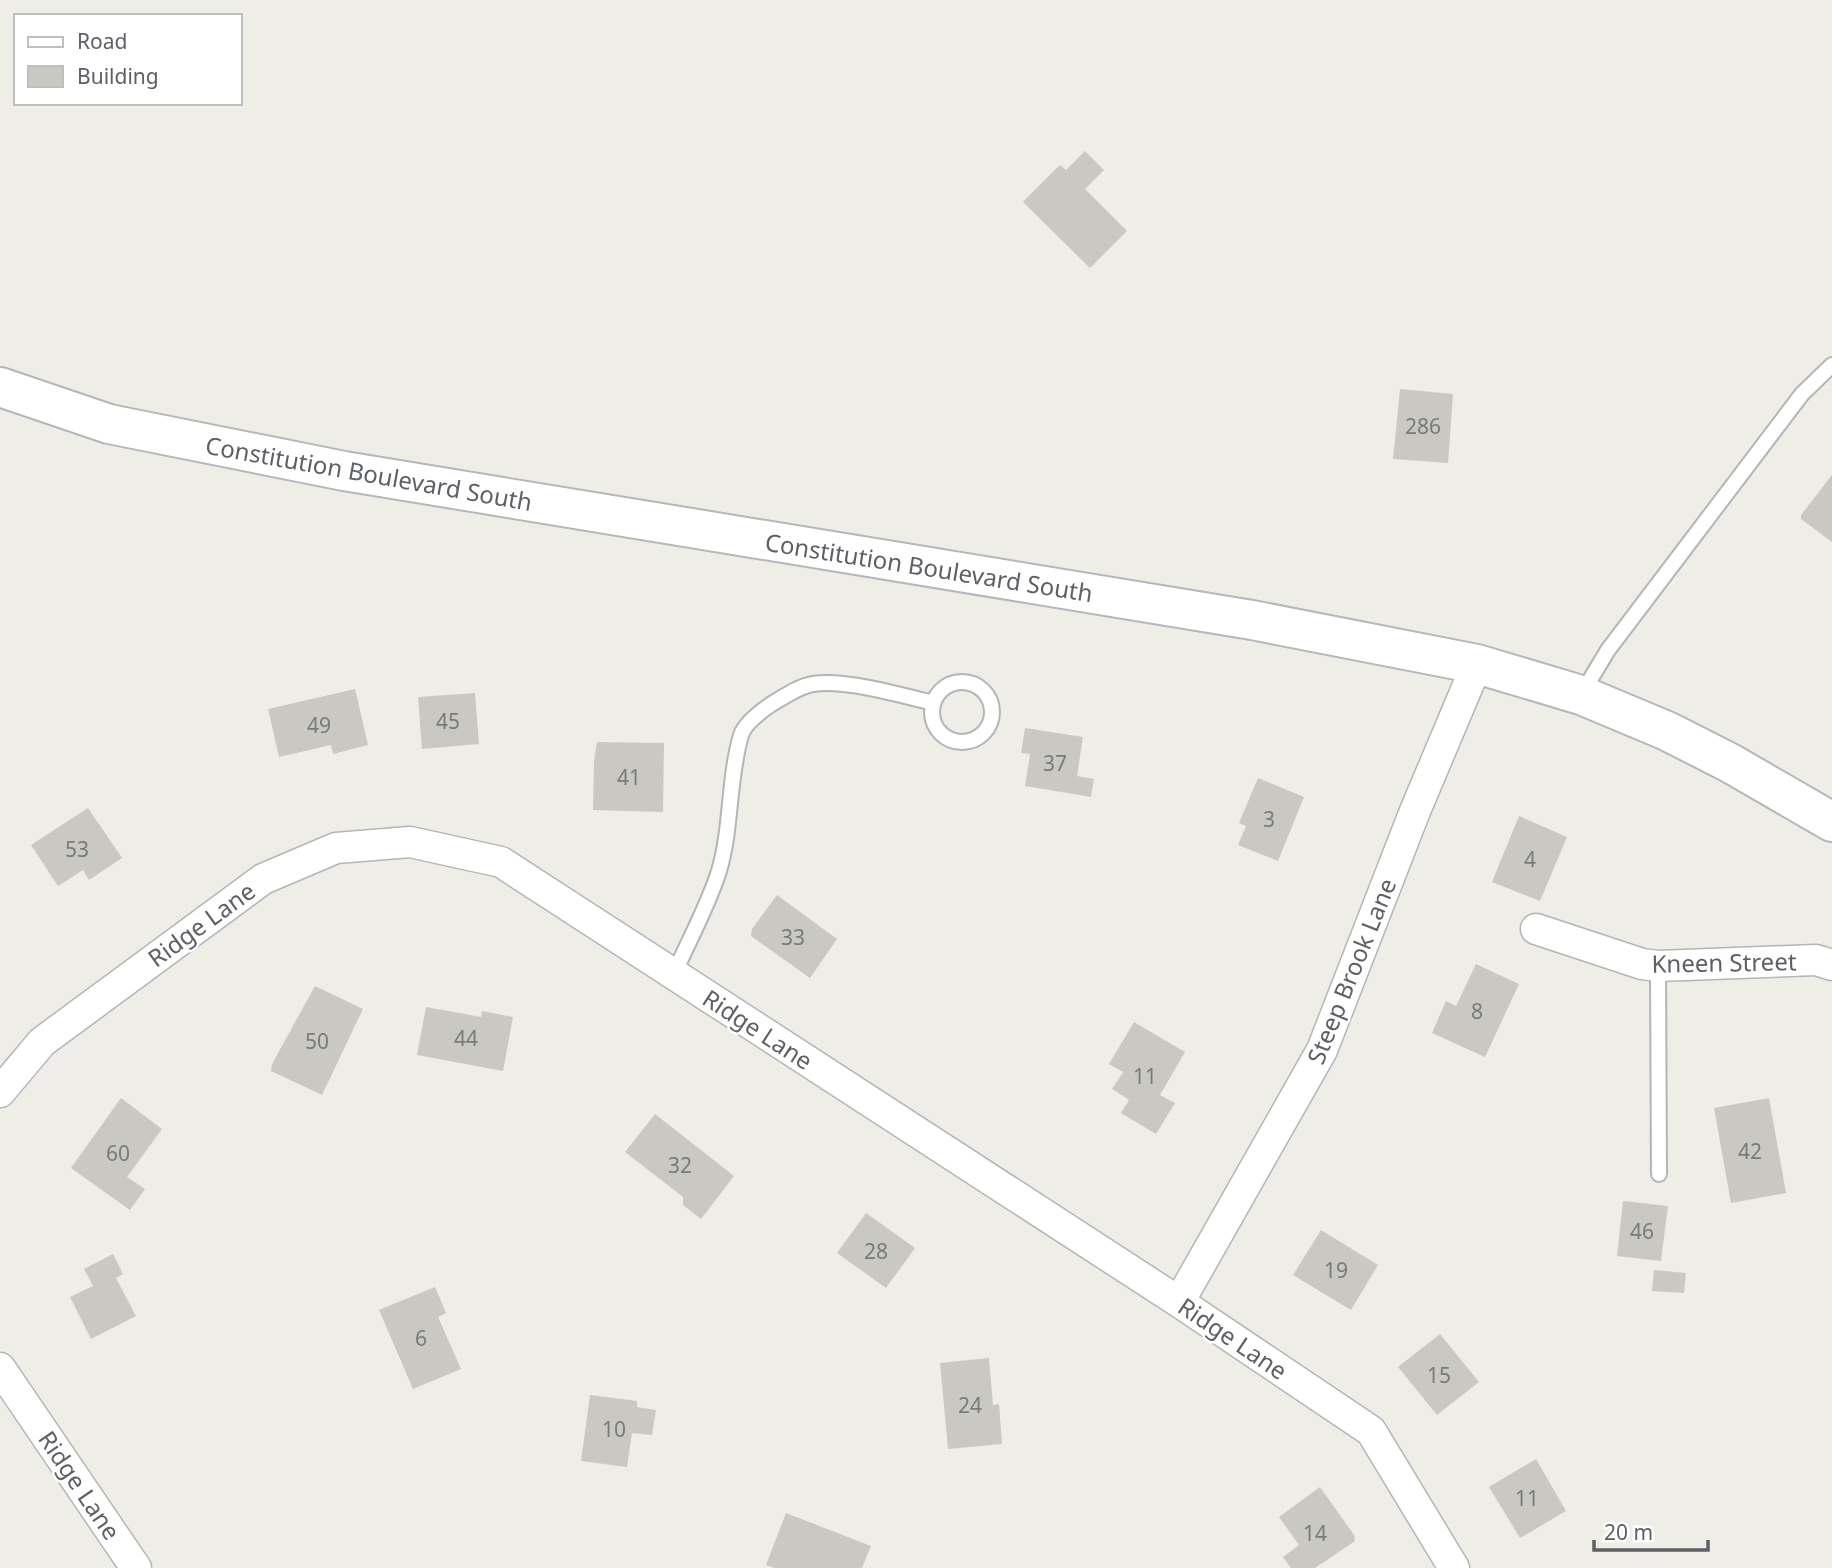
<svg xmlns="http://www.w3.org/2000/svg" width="1832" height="1568" viewBox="0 0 1832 1568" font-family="'Noto Sans',sans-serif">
  <rect width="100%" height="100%" fill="#eeede6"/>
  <!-- building -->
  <path fill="#cac8c2" d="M1085 151 1104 170 1085 189 1127 231 1090 268 1023 202 1060 165 1066 170Z
    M1400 389 1453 394 1448 463 1393 459Z
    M1832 475V542L1801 519V515Z
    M355 689 368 745 333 754 331 745 279 757 268 709Z
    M475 693 479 744 422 749 418 697Z
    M1025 728 1083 737 1077 776 1094 779 1091 797 1025 786 1030 754 1021 753Z
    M597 742 664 743 663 812 593 810 594 761Z
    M1258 778 1304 797 1278 861 1238 845 1246 826 1239 823Z
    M88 808 122 858 89 880 83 870 58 886 31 845Z
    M1519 816 1567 837 1540 901 1492 882Z
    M777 895 837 939 810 978 751 936 752 929Z
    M1476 964 1519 984 1485 1057 1432 1033 1446 1001 1456 1006Z
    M315 986 363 1009 322 1095 271 1071 272 1064Z
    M426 1007 481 1017 482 1011 513 1017 503 1071 417 1055Z
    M1134 1022 1185 1052 1160 1095 1175 1103 1156 1134 1121 1113 1129 1100 1112 1089 1123 1072 1109 1064Z
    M121 1098 162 1129 127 1177 145 1189 130 1210 71 1168Z
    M1769 1098 1786 1193 1731 1203 1714 1108Z
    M655 1114 734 1176 701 1219 683 1205V1197L625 1152Z
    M1623 1201 1668 1206 1661 1261 1617 1256Z
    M866 1213 915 1248 886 1288 837 1253Z
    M1321 1230 1378 1265 1351 1310 1293 1275Z
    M113 1254 123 1274 116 1278 136 1316 91 1339 70 1297 93 1286 84 1269Z
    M1654 1270 1686 1273 1684 1293 1652 1291Z
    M435 1287 446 1313 438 1317 461 1369 413 1389 379 1310Z
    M1440 1334 1479 1382 1437 1415 1398 1367Z
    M989 1358 993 1405 999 1404 1002 1444 948 1449 940 1363Z
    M590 1395 637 1401V1407L656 1410 652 1435 632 1433 627 1467 581 1461Z
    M1536 1459 1566 1511 1520 1538 1489 1487Z
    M1320 1487 1354 1535 1355 1541 1315 1568H1291L1283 1557 1299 1545 1279 1517Z
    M786 1513 871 1546 862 1568H774L766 1565Z"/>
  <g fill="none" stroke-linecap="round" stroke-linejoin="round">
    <!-- service casing -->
    <g stroke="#b3b5b9" stroke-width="18">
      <path id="service" d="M932 712a30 30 0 1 1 60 0a30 30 0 1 1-60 0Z
        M1581 695 1608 650 1802 394 1832 365
        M1658 966 1659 1174
        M674 974C689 940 708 906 719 871 732 827 728 780 741 735 745 723 760 712 770 705 782 698 799 686 813 684 844 679 902 695 933 703"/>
    </g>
    <!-- minor casing -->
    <g stroke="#b3b5b9" stroke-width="33">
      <path id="minor" d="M1536 929 1642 964 1658 966 1816 960 1832 965
        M0 1092 42 1042 263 879 336 848 410 842 501 862 1179 1302 1371 1431 1454 1568
        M1179 1302 1322 1050 1415 811 1477 664
        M0 1368 136 1568"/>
    </g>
    <!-- secondary casing -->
    <g stroke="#b4b7bc" stroke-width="42">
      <path id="secondary" d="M0 387 109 424 344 471 1252 620 1477 664 1581 695 1667 731 1730 763 1832 822"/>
    </g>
    <!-- service -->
    <use href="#service" stroke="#fff" stroke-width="14"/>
    <!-- minor -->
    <use href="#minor" stroke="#fff" stroke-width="30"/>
    <!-- secondary -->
    <use href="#secondary" stroke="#fff" stroke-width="38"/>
  </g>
  <g text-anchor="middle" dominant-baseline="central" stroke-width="5" stroke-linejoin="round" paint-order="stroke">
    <!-- number labels -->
    <g font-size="21" fill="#787a7c">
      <text x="1423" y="426">286</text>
      <text x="448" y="721">45</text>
      <text x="319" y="725">49</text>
      <text x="1055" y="763">37</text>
      <text x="629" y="777">41</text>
      <text x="1269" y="819">3</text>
      <text x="77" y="849">53</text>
      <text x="1530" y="859">4</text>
      <text x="793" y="937">33</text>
      <text x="1477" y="1011">8</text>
      <text x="466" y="1038">44</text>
      <text x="317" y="1041">50</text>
      <text x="1145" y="1076">11</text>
      <text x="1750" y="1151">42</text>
      <text x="118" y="1153">60</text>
      <text x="680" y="1165">32</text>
      <text x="1642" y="1231">46</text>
      <text x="876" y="1251">28</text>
      <text x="1336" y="1270">19</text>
      <text x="421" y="1338">6</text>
      <text x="1439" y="1375">15</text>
      <text x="970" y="1405">24</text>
      <text x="614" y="1429">10</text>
      <text x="1527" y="1498">11</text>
      <text x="1315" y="1533">14</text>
    </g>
    <!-- street labels -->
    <g font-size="24" fill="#5d6065" stroke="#fff">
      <text transform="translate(369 473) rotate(10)">Constitution Boulevard South</text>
      <text transform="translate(929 567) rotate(9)">Constitution Boulevard South</text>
      <text transform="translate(201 924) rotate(-36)">Ridge Lane</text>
      <text transform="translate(1724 962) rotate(-1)">Kneen Street</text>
      <text transform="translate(1351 971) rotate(-68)">Steep Brook Lane</text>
      <text transform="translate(758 1029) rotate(33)">Ridge Lane</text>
      <text transform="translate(1233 1338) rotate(34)">Ridge Lane</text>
      <text transform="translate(80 1485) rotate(56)">Ridge Lane</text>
    </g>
  </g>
  <!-- legend -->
  <rect x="14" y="14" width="228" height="91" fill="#ffffff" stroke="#bebfc1" stroke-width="2"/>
  <rect x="28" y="37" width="35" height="10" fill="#ffffff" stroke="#bebfc1" stroke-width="2"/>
  <text x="77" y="49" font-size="21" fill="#5d6065">Road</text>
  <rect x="28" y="66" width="35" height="21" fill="#cac8c2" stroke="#bebfc1" stroke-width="2"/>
  <text x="77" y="84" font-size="21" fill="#5d6065">Building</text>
  <!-- scale -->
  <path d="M1594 1540v10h114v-10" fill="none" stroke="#5d6065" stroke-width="3.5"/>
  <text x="1604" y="1540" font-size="21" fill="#5d6065" stroke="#ffffff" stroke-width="5" paint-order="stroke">20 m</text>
</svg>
